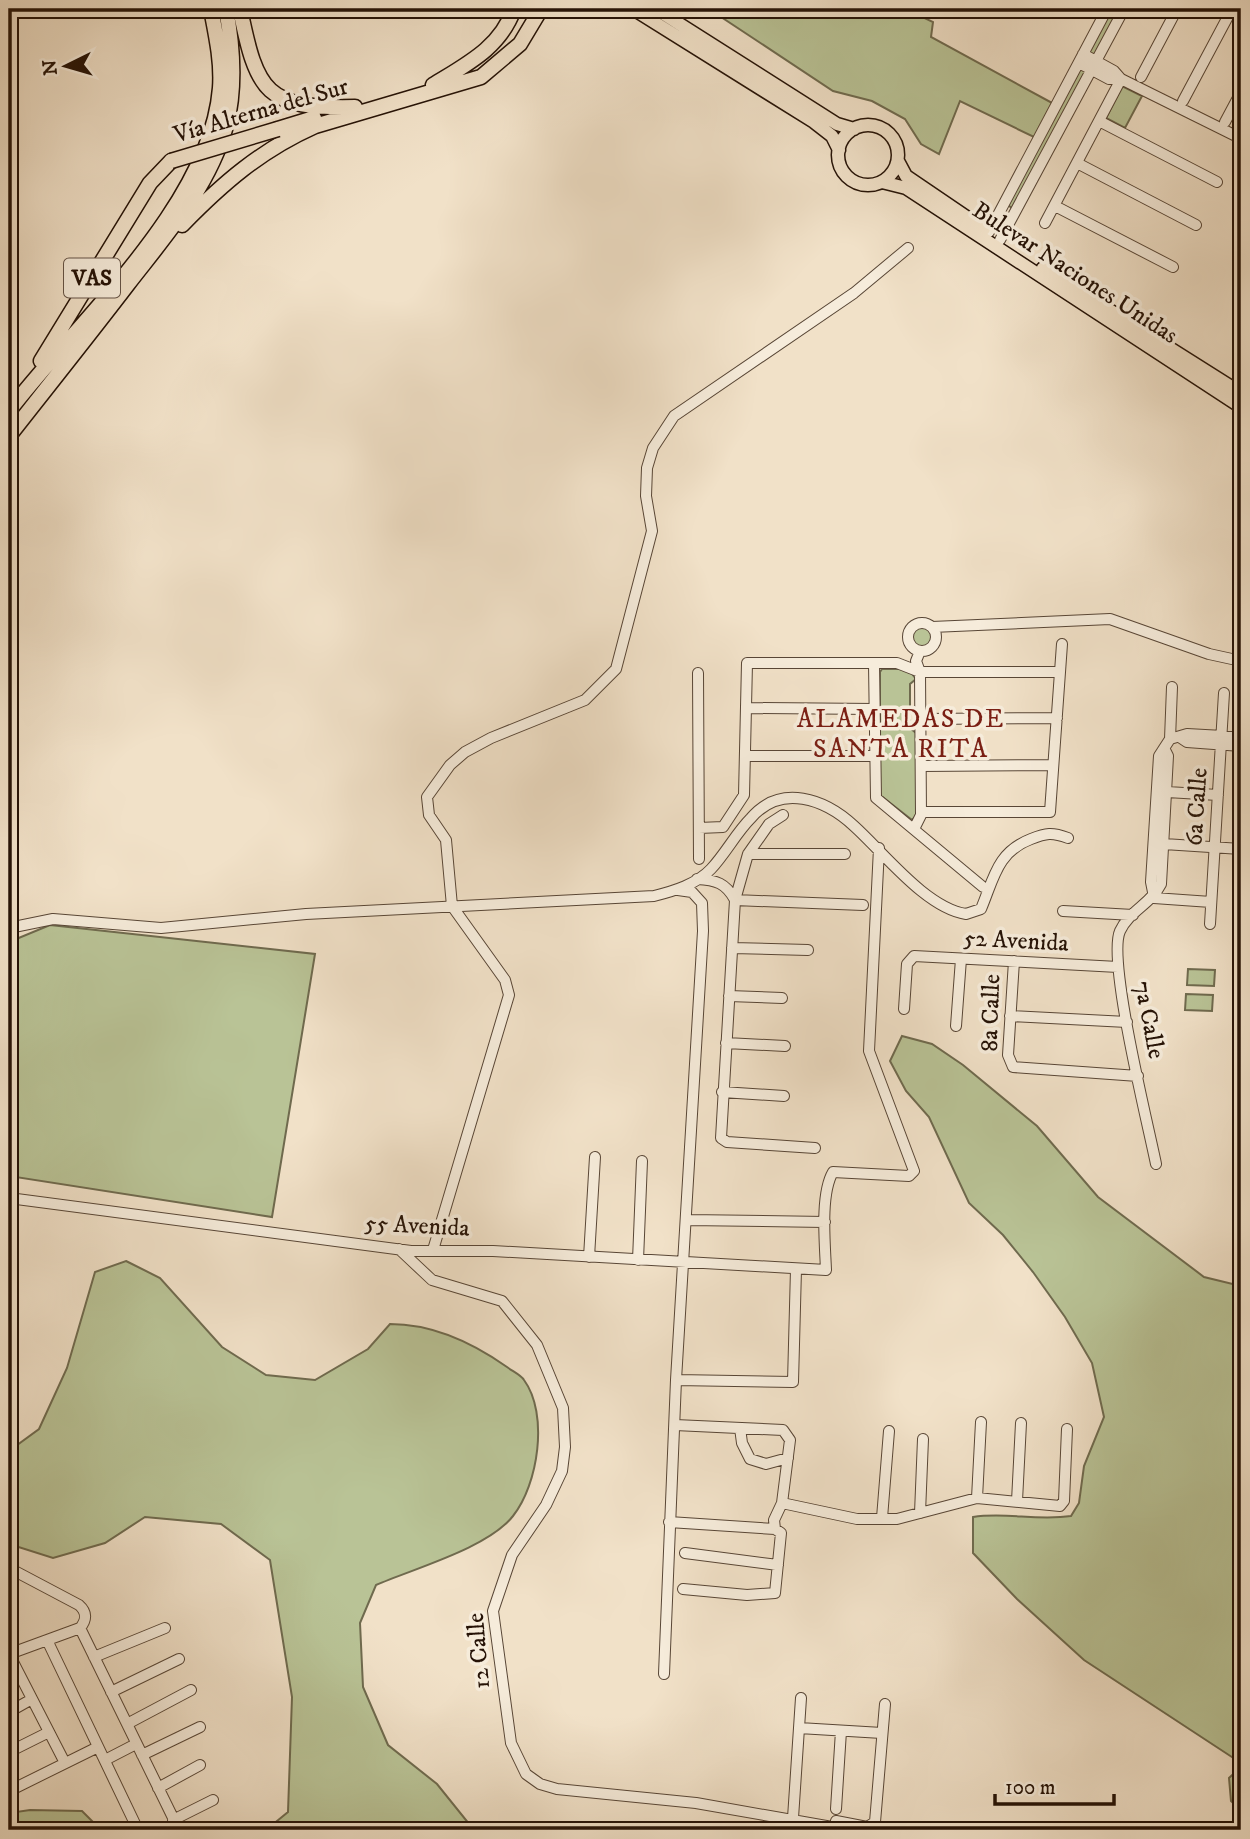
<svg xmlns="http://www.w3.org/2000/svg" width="1250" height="1839" viewBox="0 0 1250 1839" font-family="'IM FELL DW Pica',serif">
  <rect width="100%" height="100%" fill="#f1e1c8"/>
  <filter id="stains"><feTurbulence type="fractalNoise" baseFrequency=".00286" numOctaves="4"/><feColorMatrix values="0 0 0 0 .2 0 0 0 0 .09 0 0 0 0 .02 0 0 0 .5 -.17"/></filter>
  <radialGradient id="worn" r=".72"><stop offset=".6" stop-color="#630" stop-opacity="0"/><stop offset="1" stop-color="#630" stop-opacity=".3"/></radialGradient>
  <!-- green -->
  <path fill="#b9c396" stroke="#6f6a4e" stroke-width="2" d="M709 9H906L933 22 931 37 1054 104 1036 138 960 101 939 154 921 144 905 119 872 101 833 91Z
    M1107 9H1124L1016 211 1005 203Z
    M1122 86 1142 96 1125 128 1106 118Z
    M911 636a11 11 0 1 1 22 0a11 11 0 1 1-22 0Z
    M882 669H908L916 679 910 684V728L916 733V816L912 820 880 795V672Z
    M50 925 315 954 272 1217 9 1176V942Z
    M1188 969 1215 970 1214 986 1187 985Z
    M1186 994 1213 995 1212 1011 1185 1010Z
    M902 1036 932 1044 963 1065 1037 1126 1098 1197 1204 1277 1241 1286V1763L1084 1660 1017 1599 973 1553V1517C1006 1512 1037 1521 1071 1516L1079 1503 1084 1466 1104 1417 1092 1363 1065 1317 1033 1272 1003 1235 969 1203 929 1117 906 1091 890 1061Z
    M126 1261 160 1278 222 1347 266 1375 315 1380 368 1349 390 1324C433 1324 473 1343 507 1367 512 1371 521 1375 524 1380 549 1414 538 1485 513 1516 488 1548 415 1568 376 1585L360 1623 363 1687 388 1745 437 1784 474 1830H266L288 1812 292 1697 270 1560 221 1524 145 1517 105 1543 53 1558 9 1544V1451L39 1429 67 1368 95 1272Z
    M1241 1767V1810L1231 1801 1229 1778Z
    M30 1810 82 1811 101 1830H9V1813Z"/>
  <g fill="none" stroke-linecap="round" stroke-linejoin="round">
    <!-- minor casing -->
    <g stroke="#584636" stroke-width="12">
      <path id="minor" d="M1083 54 1114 71 1121 79 1240 138
        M1079 63 1109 79H1121
        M1141 77 1177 9
        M1183 101 1232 9
        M1099 121 1217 182
        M1225 122 1241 92
        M1077 163 1196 225
        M1055 206 1173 267
        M1045 223 1121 79
        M989 232 1107 9
        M1000 240 1124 9
        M908 637a14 14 0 1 1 28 0a14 14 0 1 1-28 0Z
        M932 627 1110 619 1209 654 1241 661
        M874 664 876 798 983 887
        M698 673 699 859
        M746 708 875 709
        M921 719 1057 718
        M1181 738 1187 742 1241 746
        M1170 739 1187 734 1241 737
        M745 756H875
        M921 766 1053 765
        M1167 792 1218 795
        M921 812H1050L1062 644
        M699 828 723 827 744 795 747 663H897L920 672H1060
        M914 829 921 815 920 672 916 661 920 651
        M1164 844 1241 849
        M748 854 769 824 783 815
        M845 854H748L735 900 863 905
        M697 879C716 880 726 883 735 900L721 1138 727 1142 815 1148
        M1154 897 1151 882 1159 756 1170 739 1172 687
        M1154 898 1211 902
        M1063 911 1133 915
        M1210 924 1224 693
        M9 928 53 919 161 928 306 914 654 896C674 891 697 884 711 869 726 853 736 833 751 818 781 783 825 799 854 826 884 853 926 908 966 914L981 909C994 878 997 852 1031 839 1046 833 1052 832 1068 838
        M732 948 808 950
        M1014 961 1008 1055 1013 1067 1138 1076
        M729 996 782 998
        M904 1009 907 964 914 956 1118 967
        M1010 1016 1127 1022
        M956 1026 961 959
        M726 1043 785 1046
        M9 1055H13
        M722 1092 784 1096
        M1156 1164C1148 1124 1107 960 1120 931 1129 911 1151 904 1161 884L1168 756 1164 748
        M9 1198 411 1251H493L826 1270C825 1244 820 1194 833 1172L909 1176 914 1171 869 1051 879 848
        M687 1220 825 1222
        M399 1249 432 1280 502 1301 537 1345 563 1408 565 1447 562 1471 546 1505 512 1555 493 1611 511 1743 526 1774 540 1784 557 1789 696 1803 849 1830
        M433 1250 509 995 505 980 452 906 446 840 429 815 427 797 450 765 465 752 491 738 585 700 616 669 652 531 646 496 647 468 653 448 674 416 854 293 908 248
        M589 1257 595 1157
        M638 1260 642 1161
        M676 1380 793 1382 796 1269
        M675 1425 783 1430 790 1440 782 1503 774 1520 775 1529
        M740 1428 742 1443 750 1459 766 1464 788 1458
        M977 1498 981 1422
        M1017 1501 1021 1423
        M782 1503 857 1519H897L977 1498 1060 1506 1064 1501 1067 1429
        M920 1513 923 1439
        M882 1518 889 1431
        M669 1522 775 1529 781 1533 775 1593 747 1595 683 1589
        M685 1553 778 1565
        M9 1568 79 1605C87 1612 87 1620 80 1628L9 1654
        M80 1628 179 1830
        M47 1640 138 1830
        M9 1654 65 1763
        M94 1657 165 1628
        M664 1674 676 1380 703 931 702 903 692 892 678 890
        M111 1692 179 1659
        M9 1712 32 1699
        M127 1724 191 1690
        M799 1728 882 1733
        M9 1752 49 1732
        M142 1755 200 1727
        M105 1760 136 1744
        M158 1788 200 1765
        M9 1791 98 1747
        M836 1809 841 1731
        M793 1818 801 1698
        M173 1820 213 1800
        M836 1821 867 1827 875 1822 885 1704"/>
    </g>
    <!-- major casing -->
    <g stroke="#251206" stroke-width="15">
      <path id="major" d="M633 9 814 122 832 136 839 150
        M656 9 837 124 854 129
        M838 155a30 30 0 1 1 60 0a30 30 0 1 1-60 0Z
        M898 161 906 176 984 229
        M882 182 906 188 1241 407
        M1043 268 1241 393"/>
    </g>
    <!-- highway casing -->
    <g stroke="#251206" stroke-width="17">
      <path id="highway" d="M240 9C257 93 266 109 355 107
        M433 85C467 64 500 48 514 9
        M278 129 314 118
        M182 225C223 183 261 150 315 126L481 77 520 44 541 9
        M41 361 150 183 171 161
        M9 411C78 321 211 205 220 88 222 62 216 35 211 9
        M9 436C49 385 89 335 128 284 166 235 209 187 226 126 236 88 233 47 226 9"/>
    </g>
    <!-- minor -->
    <use href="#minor" stroke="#f6ecdb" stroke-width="10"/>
    <!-- major -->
    <use href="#major" stroke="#f1e1c8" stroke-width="12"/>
    <!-- highway -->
    <use href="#highway" stroke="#f1e1c8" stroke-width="14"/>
    <!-- highway-bridge casing -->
    <g stroke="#251206" stroke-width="17" stroke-linecap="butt">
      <path id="highway-bridge" d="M171 161 278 129"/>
    </g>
    <!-- highway-bridge -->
    <use href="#highway-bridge" stroke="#f1e1c8" stroke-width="14"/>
  </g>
  <g text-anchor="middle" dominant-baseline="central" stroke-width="7" stroke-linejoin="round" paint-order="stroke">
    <!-- shield labels -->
    <rect fill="#f6ecdb" stroke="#645346" stroke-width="2" x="64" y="258.5" width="56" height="39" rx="5"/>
    <g font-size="23" font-weight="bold" fill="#251206">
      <text x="92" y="278">VAS</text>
    </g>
    <!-- street labels -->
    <g font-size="24" fill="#251206" stroke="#f6ecdb">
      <text transform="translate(261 111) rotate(-16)">Vía Alterna del Sur</text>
      <text transform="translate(1075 273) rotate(33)">Bulevar Naciones Unidas</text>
      <text transform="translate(1197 807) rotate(-86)">6a Calle</text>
      <text transform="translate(1016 941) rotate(3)">52 Avenida</text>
      <text transform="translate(991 1013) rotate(-88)">8a Calle</text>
      <text transform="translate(1149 1020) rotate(79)">7a Calle</text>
      <text transform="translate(417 1226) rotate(3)">55 Avenida</text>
      <text transform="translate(479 1651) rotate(-95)">12 Calle</text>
    </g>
    <!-- neighbourhood labels -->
    <g font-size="26" letter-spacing="2" fill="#7a1f14" stroke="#f6ecdb">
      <text x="901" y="719">ALAMEDAS DE<tspan x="901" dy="30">SANTA RITA</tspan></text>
    </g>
  </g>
  <!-- margin -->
  <rect width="1250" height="1839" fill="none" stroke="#f1e1c8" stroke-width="35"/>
  <rect x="10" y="10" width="1229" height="1818" fill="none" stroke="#251206" stroke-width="3.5"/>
  <rect x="18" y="18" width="1215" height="1804" fill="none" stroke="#251206" stroke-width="2"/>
  <!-- north arrow -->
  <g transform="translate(66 66) rotate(265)" stroke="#f6ecdb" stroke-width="5" paint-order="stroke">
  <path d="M0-5L12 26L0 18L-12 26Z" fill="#251206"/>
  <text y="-10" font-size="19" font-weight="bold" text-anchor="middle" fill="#251206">N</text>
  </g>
  <!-- scale -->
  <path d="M995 1794v10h119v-10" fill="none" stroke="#251206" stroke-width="3.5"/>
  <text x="1005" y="1794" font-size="21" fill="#251206" stroke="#f6ecdb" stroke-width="5" paint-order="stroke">100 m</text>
  <rect width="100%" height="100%" filter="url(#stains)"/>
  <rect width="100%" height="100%" fill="url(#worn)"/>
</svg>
